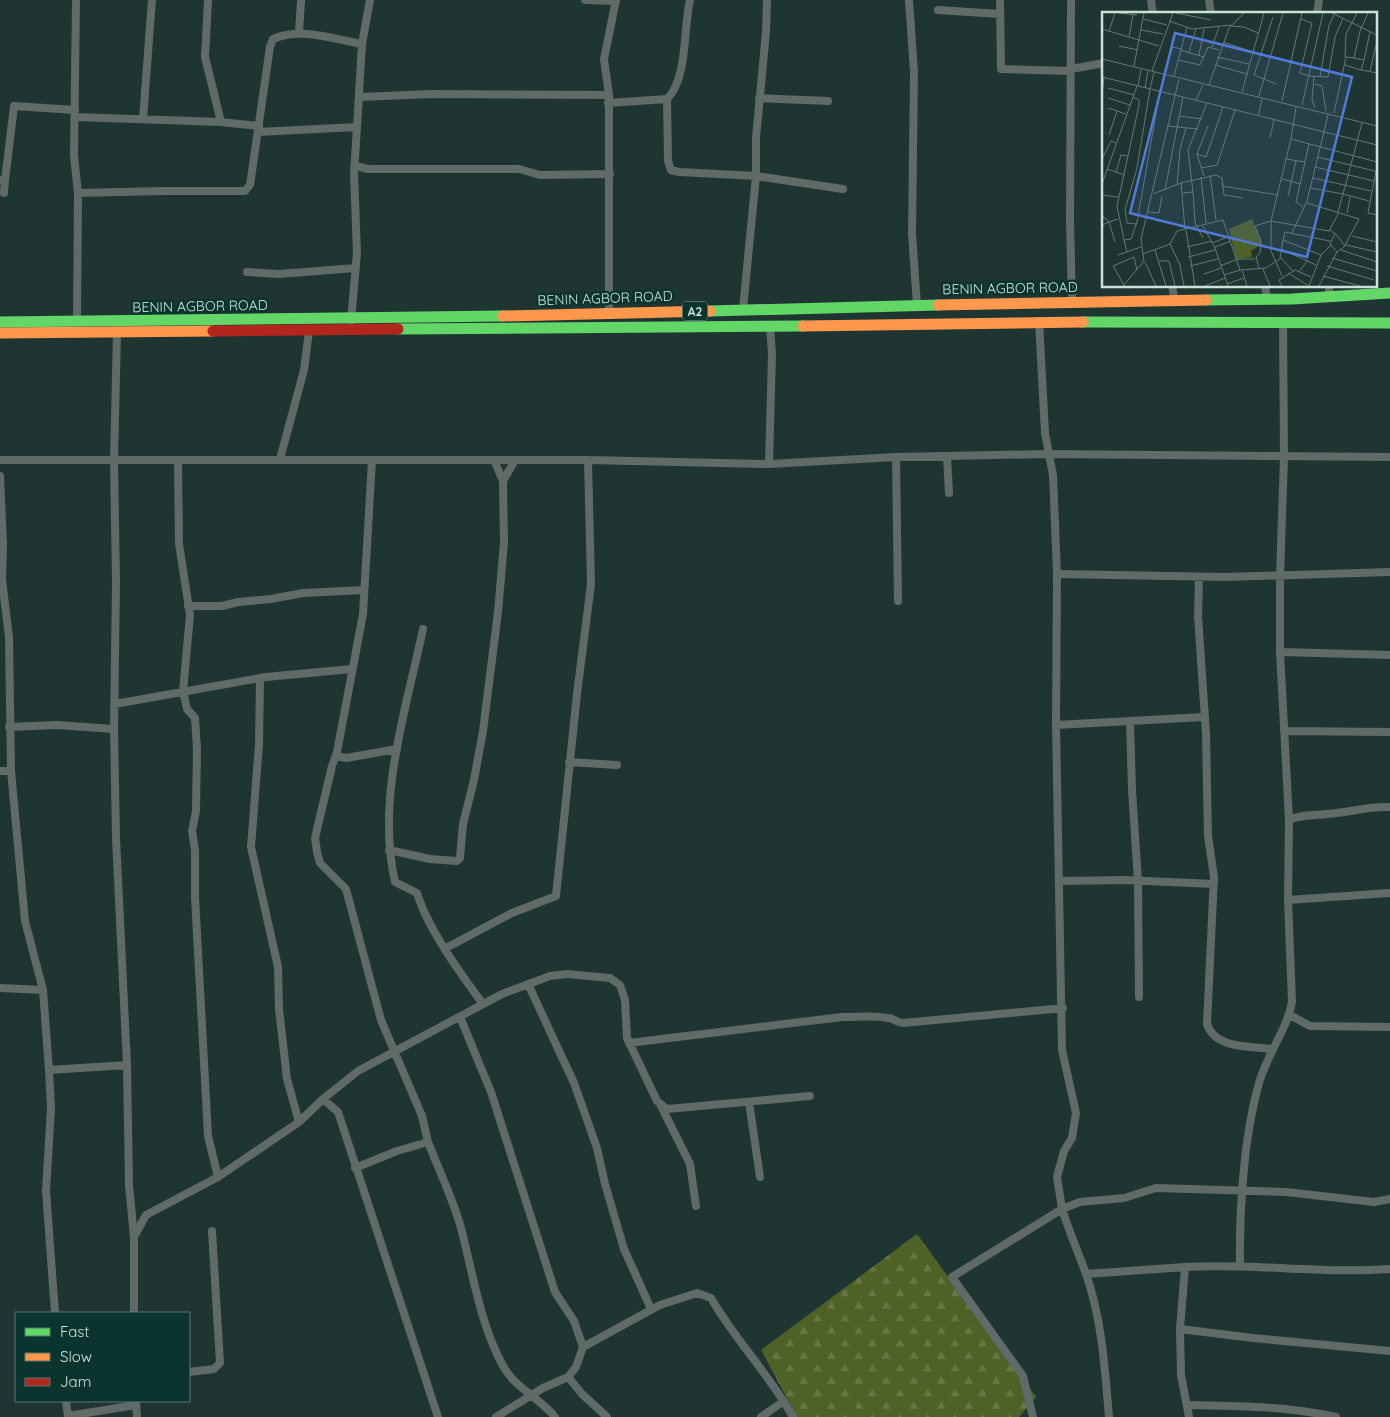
<svg xmlns="http://www.w3.org/2000/svg" width="1390" height="1417" viewBox="0 0 1390 1417" font-family="Quicksand,sans-serif">
  <defs>
    <pattern id="forest-firs" width="22" height="20" patternUnits="userSpaceOnUse" patternTransform="scale(1.25)"><rect width="22" height="20" fill="#4e6126"/><path d="M5 1l3.5 6h-7zM16 11l3.5 6h-7z" fill="#667745"/></pattern>
  </defs>
  <rect width="100%" height="100%" fill="#1f3531"/>
  <!-- forest -->
  <path fill="url(#forest-firs)" d="M917 1234 1036 1397 1019 1417H797L761 1350Z"/>
  <g fill="none" stroke-linecap="round" stroke-linejoin="round">
    <!-- street -->
    <path stroke="#5f6a69" stroke-width="8" d="M76 0 74 156 78 193 77 322
      M208 0 205 57 221 122
      M585 0 616 1
      M909 0 914 72 912 233 917 306
      M1000 0 1001 69 1070 71
      M1071 0 1070 222 1072 302
      M1151 0 1153 14
      M1209 0 1211 14
      M938 10 1000 14
      M1317 14 1319 0
      M299 33 301 0
      M1071 69 1104 63
      M360 97 432 94 609 95
      M759 98 828 101
      M667 99 668 161 671 170 679 172 756 176 843 189
      M608 103 667 99C688 78 683 29 690 0
      M75 117 221 122 259 126
      M143 119 152 0
      M258 132 357 127
      M356 166 368 169H519L540 175 610 174
      M2 180H5L4 193
      M5 180 14 106 75 110
      M78 193 162 191H245L250 185 270 47 273 39C301 27 333 39 362 44
      M247 272 279 274 356 268
      M1172 286 1175 301
      M1265 286 1267 299
      M1329 286V297
      M743 309 756 176V138L766 32 767 0
      M609 313V95L604 59 616 0
      M351 321 357 253 354 173 357 127 362 44 370 0
      M1039 321 1045 433 1053 475 1057 574 1225 577 1390 572
      M117 333 114 460 116 582 114 729 116 838 127 1065 129 1185 134 1237V1313
      M896 457 898 601
      M947 457 949 493
      M280 459 304 370 309 331
      M0 460H588L769 464 896 457 1048 454 1390 457
      M178 460 179 544 190 615 183 691 187 709 195 718 197 749 196 811 192 831 195 850V897L208 1136 218 1177
      M769 464 772 354 770 326
      M0 476 3 544 2 580 9 637 11 771 25 921 43 990 49 1070 51 1108 46 1191 55 1313
      M503 481 515 460
      M1057 574 1056 725 1204 717
      M1199 577 1198 616 1206 733 1208 836 1214 877 1207 1024C1215 1049 1249 1046 1272 1049
      M188 606H222L238 602 271 599 303 593 364 590
      M423 629C406 710 376 799 395 882L417 893C428 929 460 973 483 1004
      M1280 652 1390 655
      M260 678 259 744 251 847 278 967 279 1009 287 1079 299 1122
      M115 704 266 677 352 669
      M1130 722 1132 790 1138 881 1139 997
      M9 727 57 725 114 729
      M1284 731 1390 732
      M336 756 346 758 397 749
      M569 762 617 765
      M0 771H11
      M1289 820C1304 813 1320 816 1336 813 1355 811 1370 806 1390 807
      M389 850 430 859 457 861 460 858 463 824 474 780 483 731 498 612 504 542 503 481 494 460
      M1060 881 1125 880 1214 884
      M1288 900 1390 893
      M446 948 512 913 556 896 577 694 591 584 588 460
      M528 984 574 1083 597 1148 605 1184 624 1249 651 1309
      M0 988 43 990
      M1290 1015 1310 1026 1390 1027
      M460 1017 491 1092 555 1292 574 1321 583 1347
      M629 1043 842 1017C858 1017 873 1015 888 1018 894 1018 897 1023 903 1023L1063 1008
      M49 1070 127 1065
      M323 1099 358 1071 502 994 550 976 567 974 610 978 620 985 625 1000 627 1038 657 1101 667 1109 810 1096
      M749 1102 760 1177
      M661 1106 690 1164 696 1206
      M428 1142C439 1170 453 1199 461 1228 473 1274 480 1324 503 1366 515 1388 540 1398 555 1417
      M355 1168 397 1151 428 1142 422 1116 381 1020 346 889 320 863 317 852 315 838 332 766 337 752 363 614 372 460
      M134 1237 146 1215 218 1177 299 1122 323 1099 338 1112 438 1417
      M1240 1265C1239 1209 1244 1137 1259 1083 1267 1054 1287 1030 1292 1002L1288 900 1289 820 1280 652V576L1284 457 1283 322
      M1390 1269C1321 1274 1253 1263 1185 1267L1180 1329 1253 1338 1390 1351
      M1086 1274 1185 1267
      M1180 1329 1181 1375 1189 1417
      M189 1372 214 1369 220 1363 212 1231
      M568 1377 582 1394 607 1417
      M66 1401 68 1417
      M136 1401 137 1417
      M1187 1405C1238 1406 1286 1406 1336 1417
      M68 1416 136 1405
      M496 1417 543 1388 568 1377 576 1367 583 1347 660 1305 697 1293 711 1298C735 1340 770 1375 793 1417
      M761 1417 784 1401
      M1033 1417 1023 1376 952 1277 1062 1209 1057 1177 1064 1151 1072 1138 1076 1113 1062 1050 1056 725
      M1109 1417C1105 1370 1102 1319 1086 1274 1078 1252 1069 1231 1062 1209L1080 1202 1124 1198 1156 1188 1286 1192 1374 1202 1390 1199"/>
    <!-- fast -->
    <path stroke="#63d668" stroke-width="11" d="M1206 300 1292 299 1390 293
      M710 311 938 305
      M0 322 503 316
      M1083 322 1390 323
      M398 329 803 326"/>
    <!-- slow -->
    <path stroke="#ff974d" stroke-width="11" d="M938 305 1206 300
      M503 316 710 311
      M803 326 1083 322
      M0 333 213 331"/>
    <!-- jam -->
    <path stroke="#b3261e" stroke-width="11" d="M213 331 398 329"/>
  </g>
  <g text-anchor="middle" dominant-baseline="central" stroke-width="5" stroke-linejoin="round" paint-order="stroke">
    <!-- shield labels -->
    <rect fill="#0a342d" stroke="#91ada7" stroke-width="1" x="682.5" y="301.5" width="25" height="19" rx="4"/>
    <g font-size="12" font-weight="bold" fill="#cbe1db">
      <text x="695" y="311">A2</text>
    </g>
    <!-- street labels -->
    <g font-size="14" fill="#cbe1db" stroke="#0a342d">
      <text transform="translate(1010 288) rotate(-1)">BENIN AGBOR ROAD</text>
      <text transform="translate(605 298) rotate(-2)">BENIN AGBOR ROAD</text>
      <text transform="translate(200 306) rotate(-1)">BENIN AGBOR ROAD</text>
    </g>
  </g>
  <!-- overview -->
  <g transform="translate(1102 12)">
    <rect width="275" height="275" fill="#1f3531"/>
    <path d="M150 207 160 232 149 239 150 245 134 247 127 217Z" fill="#4e6126"/>
    <path fill="none" stroke="#647a75" stroke-width="1" d="M17 1 35 3M74 1 109 8M230 1 275 23M171 5 152 63 174 72M41 7 65 13M199 7 210 11 198 61 207 64M67 9 90 17 129 13M128 14 142 15 156 21M260 15 266 1M0 17 57 34M39 18 61 22M7 19 13 1M27 25 31 3M121 30 151 40M17 34 36 38M110 35 117 15M78 38 102 45M87 40 94 17M97 43 102 17M67 44 71 35 79 37M115 45 147 52M243 45 244 22 255 1M0 47 275 114M76 48 98 53 106 35 117 38M262 48 268 20M113 53 145 62M243 53 259 58 262 48 252 46M32 54 42 1M259 58 275 61M50 59 71 1M268 59 275 29M72 64 85 15M207 64 226 65 233 25 241 6M212 64 210 88 213 96M0 65 275 133M218 65 227 13 233 1M213 72 220 74 224 99M107 73 127 16 142 1M36 74 39 57M6 76 32 83M43 76 46 59M48 77 52 60M140 80 162 1M0 83 2 65M157 84 181 1M6 86 28 93M94 88 101 73M180 89 200 1M200 93 221 1M194 95 189 127 275 150M6 96 24 102M232 101 244 45 252 46 259 15M77 104 100 107M156 104 160 87M260 111 241 182 267 189M65 114 96 117M7 123 15 99M168 126 172 107M189 127 184 147 203 150M95 142 104 145 121 95M26 144 37 93V88L31 85M215 145 273 159M0 147 9 129 14 131M275 154 266 201 275 203M213 155 272 169M99 156 115 153 133 98M5 157 23 163M14 160 19 143 26 144 15 194 22 228M108 163 114 208M102 164 95 142 106 114M99 165 104 211M211 166 269 179M180 167 199 172M79 171 114 163 120 166 122 183 141 186M0 172 35 74M75 173 78 137 84 116M120 174 176 183M63 178 81 85M91 180 93 211 101 226M81 181 91 180 86 138 105 91M51 182 79 171 83 217M0 183 16 185M186 184 194 149M205 191 257 207 242 235 235 240 229 233 219 243 207 274M201 195 194 190 207 132M46 200 57 201 60 184M245 201 248 185M0 203 7 210 0 213M34 212 25 211 23 198 35 156 48 77M101 214 113 236 126 274M84 218 93 274M228 218 233 222 229 230M190 221 205 189 226 103M233 221 243 234M250 224 275 230M13 230 7 210 16 207M110 231 128 224M244 233 275 240M85 235 110 229M113 235 129 229M179 237 214 253M53 238 64 274M239 238 275 250M25 240 22 228 29 227 35 210 58 79M41 242 68 232M16 243 39 235M219 243 181 228 183 220 228 229 229 233M86 245 113 238M178 246 181 228M230 246 275 259M57 249H67L73 274M43 250 54 274M88 254 116 247M118 254 136 247H153M225 254 272 268M157 257 154 245 158 241 159 229 153 214 169 209 184 147M161 257 168 274M140 258 145 274M197 260 206 248M186 261 207 274M102 262 119 256M122 263 138 258 164 256 179 246 191 259M180 264 169 239V209L227 219 235 204 241 182 208 176M221 264 258 274M125 272 142 266M22 273 11 254 32 245 35 258M21 274 42 249 39 227 77 67M82 274 78 253 68 232 75 219 121 208 138 258M103 274 123 266M180 274 177 268 193 258 209 265M217 274 235 240"/>
    <path fill="#517ad9" fill-opacity="0.15" stroke="#517ad9" stroke-width="2.5" d="M73 21 250 65 205 245 28 201Z"/>
    <rect width="275" height="275" fill="none" stroke="#cbe1db" stroke-width="2.5"/>
  </g>
  <!-- legend -->
  <rect x="15" y="1312" width="175" height="90" fill="#0a342d" stroke="#577973"/>
  <rect x="25" y="1328" width="25" height="8" fill="#63d668" stroke="#577973"/>
  <text x="60" y="1337" font-size="15" fill="#cbe1db">Fast</text>
  <rect x="25" y="1353" width="25" height="8" fill="#ff974d" stroke="#577973"/>
  <text x="60" y="1362" font-size="15" fill="#cbe1db">Slow</text>
  <rect x="25" y="1378" width="25" height="8" fill="#b3261e" stroke="#577973"/>
  <text x="60" y="1387" font-size="15" fill="#cbe1db">Jam</text>
</svg>
